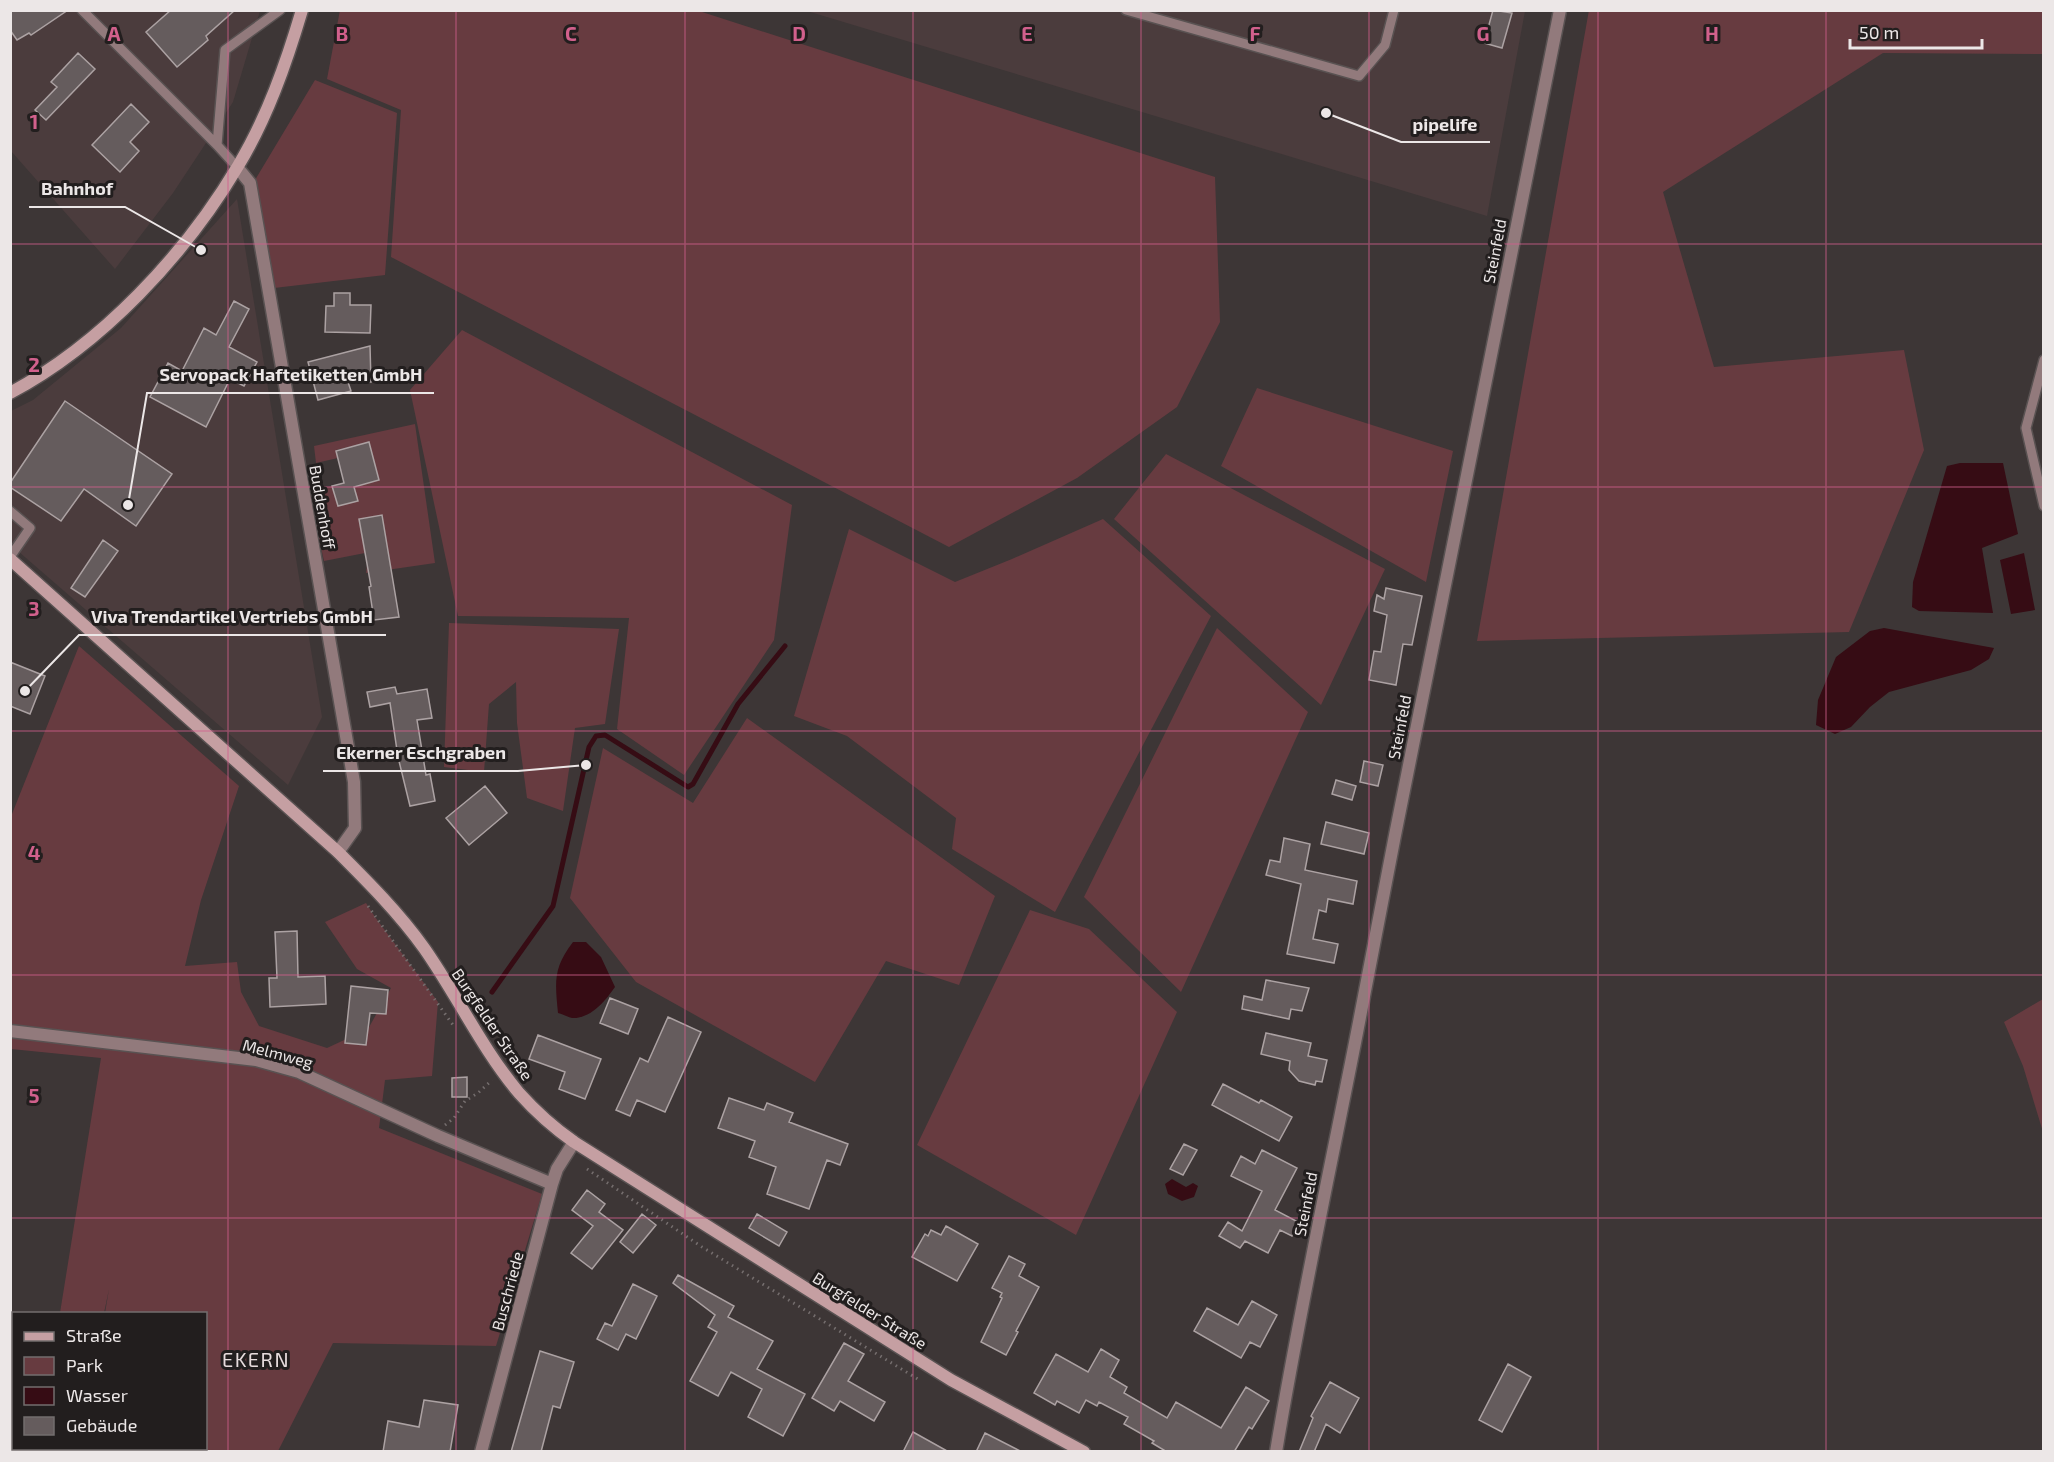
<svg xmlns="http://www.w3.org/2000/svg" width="2054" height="1462" viewBox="0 0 2054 1462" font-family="'Exo 2',sans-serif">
  <rect width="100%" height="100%" fill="#3d3636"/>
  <!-- built -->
  <path fill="#4b3c3d" d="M10 11H260L233 102 173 193 115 269 11 151Z
    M807 11H1525L1487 216Z
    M237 199 322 717 288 785 11 545V411L33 400 121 328Z"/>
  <!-- green -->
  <path fill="#673b40" d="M340 10 699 11 1215 177 1220 322 1177 407 1077 478 949 547 391 257 401 110 327 79Z
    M1589 10 2043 11V54L1883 53 1663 192 1714 367 1904 350 1924 450 1849 632 1477 641Z
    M315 80 397 113 385 275 274 288 255 180Z
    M462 330 792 505 774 640 684 775 617 729 629 618 458 616 410 390Z
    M1257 388 1453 451 1426 582 1221 466Z
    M415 424 435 563 366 573 367 565 390 561 381 515 359 519 365 553 324 561 315 520 329 514 321 489 332 486 338 506 358 501 354 487 379 480 369 442 336 450 338 458 316 463 314 446Z
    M1166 454 1385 569 1321 705 1114 519Z
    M1103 519 1211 616 1055 912 952 849 956 818 847 736 794 716 849 529 955 582 1012 559Z
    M449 623 619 629 605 724 575 728 563 811 527 798 517 723 516 682 489 704 484 772 444 767Z
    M1217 628 1308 712 1181 992 1084 897Z
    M79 646 239 786 201 900 185 966 237 962 241 992 259 1026 327 1048 368 1029 391 988 357 969 325 922 366 903 375 917 438 1002 432 1076 385 1080 379 1128 542 1194 496 1346 333 1343 278 1451H39V1448H206V1314L105 1313 109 1289 104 1313H60L101 1058 11 1049 10 819Z
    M747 718 995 896 959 985 886 961 815 1082 636 982 570 898 603 748 693 803Z
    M1030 910 1089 929 1177 1012 1076 1235 917 1145Z
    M2043 999V1132L2023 1066 2004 1022Z"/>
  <!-- water -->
  <path fill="#360c14" d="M1960 463H2003L2018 534 1982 548 1993 613 1919 611 1912 607 1913 582 1947 466Z
    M2024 553 2035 610 2011 614 2000 560Z
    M1884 628 1994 648 1989 659 1971 670 1889 692 1870 707 1851 727 1835 734 1816 725 1818 700 1836 657 1870 631Z
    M573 942H586L601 957 615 987C606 1000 591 1019 572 1018 568 1017 562 1014 558 1013 555 982 553 968 573 942Z
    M1172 1179 1186 1187 1193 1183 1198 1186 1194 1197 1182 1201 1168 1194 1165 1184Z"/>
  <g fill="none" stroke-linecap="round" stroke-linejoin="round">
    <!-- stream -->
    <path stroke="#360c14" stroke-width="5" d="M492 992 553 906 589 747 596 736 605 735 688 787 693 784 738 704 785 646"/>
  </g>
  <!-- building -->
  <path fill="#655c5d" stroke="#aca2a3" stroke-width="1.5" d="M10 10H68L31 35 29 33 17 40 10 30Z
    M171 10H235L206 36 208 40 177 67 146 32Z
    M1493 10 1512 13 1502 48 1484 43Z
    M78 53 95 69 46 120 35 110 57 87 51 82Z
    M131 104 149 122 130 142 139 151 120 172 92 145Z
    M334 293H350V305H371L370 333 325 332 326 306H334Z
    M234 301 249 309 229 347 257 362 244 386 230 379 206 427 150 397 168 363 182 371 204 328 216 335Z
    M370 346 371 382H348L351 391 318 400 308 362Z
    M65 401 172 474 136 526 84 489 61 521 10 487V483Z
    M369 442 379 480 354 487 358 501 338 506 332 486 344 483 336 451Z
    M382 515 399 617 374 620 369 587 371 586 359 519Z
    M103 540 118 551 85 597 71 588Z
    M1386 588 1422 596 1412 645 1403 644 1396 685 1369 680 1374 651 1381 652 1387 615 1374 611 1377 595 1384 599Z
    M10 662 45 676 30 714 10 706Z
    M395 687 397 694 427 689 432 718 417 720 426 775 430 774 435 801 410 806 398 757 390 703 370 707 367 692Z
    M1364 761 1383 765 1378 786 1360 782Z
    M1336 780 1356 786 1352 800 1332 794Z
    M485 786 507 813 469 845 446 818Z
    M1326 822 1369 833 1364 854 1321 844Z
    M1284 838 1310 844 1305 870 1357 881 1353 904 1328 899 1326 912 1319 910 1313 939 1338 944 1334 963 1287 954 1301 884 1266 875 1270 860 1280 862Z
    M297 931 298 977 325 976 326 1004 270 1007 269 978H277L275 932Z
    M1266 980 1309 988 1302 1011 1291 1009 1289 1019 1242 1009 1244 996 1262 1000Z
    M351 986 388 990 386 1014 370 1013 366 1045 345 1043Z
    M610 998 638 1009 628 1034 600 1023Z
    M668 1017 701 1032 665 1112 637 1100 630 1116 616 1110 640 1058 648 1062Z
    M1266 1033 1311 1043 1308 1056 1327 1060 1322 1082 1316 1081 1315 1085 1299 1081 1289 1070 1290 1061 1261 1054Z
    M538 1035 601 1059 585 1099 559 1089 565 1072 529 1059Z
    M467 1077V1097H452V1078Z
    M1223 1084 1259 1103 1261 1100 1292 1117 1279 1141 1212 1105Z
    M729 1098 764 1110 767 1103 793 1113 789 1122 848 1144 840 1165 827 1160 809 1209 767 1194 776 1167 749 1157 755 1141 718 1128Z
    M1184 1144 1197 1150 1183 1175 1170 1169Z
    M1262 1150 1297 1168 1275 1210 1300 1223 1292 1236 1280 1230 1268 1253 1245 1241 1240 1248 1219 1236 1228 1222 1242 1231 1262 1191 1231 1176 1241 1156 1255 1164Z
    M587 1190 605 1204 599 1212 623 1230 592 1269 571 1253 593 1226 572 1210Z
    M642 1214 656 1225 633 1253 620 1242Z
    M757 1214 787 1232 779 1246 749 1228Z
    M946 1226 978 1244 957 1281 912 1257 925 1234 928 1236 931 1230 941 1235Z
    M1009 1256 1025 1264 1019 1276 1039 1287 1016 1331 1018 1332 1006 1355 981 1342 1002 1298 1000 1297 1002 1293 992 1288Z
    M678 1275 734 1306 728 1317 773 1341 757 1369 805 1394 783 1436 748 1417 762 1389 731 1372 718 1396 690 1381 717 1332 708 1327 715 1315 673 1283Z
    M633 1284 657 1296 636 1339 626 1334 618 1350 597 1339 605 1323 612 1326Z
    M1252 1301 1277 1315 1260 1347 1250 1342 1241 1358 1194 1331 1207 1308 1238 1325Z
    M844 1343 864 1354 848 1381 885 1402 874 1421 840 1401 834 1411 812 1398Z
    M1101 1349 1119 1360 1110 1377 1127 1387 1124 1393 1167 1418 1176 1402 1221 1428 1246 1387 1269 1401 1252 1429 1249 1427 1234 1452H1167L1152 1443 1154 1441 1124 1424 1128 1417 1099 1402 1097 1406 1086 1400 1079 1413 1057 1401 1055 1405 1034 1393 1056 1354 1088 1372Z
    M540 1351 574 1362 560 1408 553 1406 541 1452H511Z
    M1508 1364 1531 1377 1502 1432 1479 1420Z
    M1330 1382 1359 1398 1340 1433 1326 1424 1314 1452H1299L1313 1418 1311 1416Z
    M424 1400 458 1405 450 1452H383L388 1421 419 1427Z
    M913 1432 949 1452H903Z
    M985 1433 1022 1452H976Z"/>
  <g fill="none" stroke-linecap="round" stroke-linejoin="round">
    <!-- lane casing -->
    <g stroke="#595252" stroke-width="12">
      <path id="lane" d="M82 10 217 145
        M1126 10 1359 76 1385 45 1394 10
        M237 167 217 145 225 50 280 10
        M2044 360 2026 428 2044 506
        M10 511 30 528 10 557"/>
    </g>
    <!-- street casing -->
    <g stroke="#595252" stroke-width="15">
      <path id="street" d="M237 167 250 183 354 782 355 828 338 852
        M10 1031 256 1060 299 1072 438 1136 552 1184
        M481 1452 552 1184 557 1169 574 1142
        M1276 1452C1300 1306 1332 1162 1360 1017 1424 681 1492 346 1560 10"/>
    </g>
    <!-- secondary casing -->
    <g stroke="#595252" stroke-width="15">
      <path id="secondary" d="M10 393C102 344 185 255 238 166 267 118 286 64 302 10
        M10 559 338 852C368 882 399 913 424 948 457 995 482 1049 519 1093 536 1112 554 1128 574 1142L951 1380 1084 1452"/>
    </g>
    <!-- path -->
    <path stroke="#756e6e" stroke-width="3" stroke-dasharray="1.5 4.5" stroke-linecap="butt" d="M368 906 453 1025
      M445 1125 454 1118 465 1101 478 1093 492 1080
      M587 1169 702 1247 921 1381"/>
    <!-- lane -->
    <use href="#lane" stroke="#927a7c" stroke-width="9"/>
    <!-- street -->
    <use href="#street" stroke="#927a7c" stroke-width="12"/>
    <!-- secondary -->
    <use href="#secondary" stroke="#c59fa2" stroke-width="12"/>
  </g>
  <!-- grid -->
  <path fill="none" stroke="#d1608c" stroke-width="1.5" stroke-opacity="0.55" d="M228 10V1452M456 10V1452M685 10V1452M913 10V1452M1141 10V1452M1369 10V1452M1598 10V1452M1826 10V1452M10 244H2044M10 487H2044M10 731H2044M10 975H2044M10 1218H2044"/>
  <g text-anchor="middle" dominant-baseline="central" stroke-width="6" stroke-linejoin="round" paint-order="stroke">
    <!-- street labels -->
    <g font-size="16" fill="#ece7e7" stroke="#221e1e">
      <text transform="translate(1494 251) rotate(-79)">Steinfeld</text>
      <text transform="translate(323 507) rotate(80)">Buddenhoff</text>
      <text transform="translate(1399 727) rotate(-79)">Steinfeld</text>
      <text transform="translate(493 1024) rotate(56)">Burgfelder Straße</text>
      <text transform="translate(278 1053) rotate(15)">Melmweg</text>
      <text transform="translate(1305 1204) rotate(-79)">Steinfeld</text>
      <text transform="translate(507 1291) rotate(-75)">Buschriede</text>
      <text transform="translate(870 1310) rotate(32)">Burgfelder Straße</text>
    </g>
    <!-- quarter labels -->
    <g font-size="20" letter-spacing="1.5" fill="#e6dbdc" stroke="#221e1e">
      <text x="256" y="1359">EKERN</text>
    </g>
  </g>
  <g font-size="20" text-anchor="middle" font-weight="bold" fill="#d1608c" stroke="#221e1e" stroke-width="6" stroke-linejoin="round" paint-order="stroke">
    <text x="114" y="41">A</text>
    <text x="342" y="41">B</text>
    <text x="571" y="41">C</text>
    <text x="799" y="41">D</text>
    <text x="1027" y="41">E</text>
    <text x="1255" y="41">F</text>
    <text x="1483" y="41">G</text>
    <text x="1712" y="41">H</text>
    <text x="34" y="129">1</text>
    <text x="34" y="372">2</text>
    <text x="34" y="616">3</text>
    <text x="34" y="860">4</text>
    <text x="34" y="1103">5</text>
  </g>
  <!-- callouts -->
  <path fill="none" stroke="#ece7e7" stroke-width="2" d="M1326 113L1401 142H1490M201 250L125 207H29M128 505L147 393H434M25 691L79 635H386M586 765L518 771H323"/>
  <g fill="#ece7e7" stroke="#221e1e" stroke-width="2">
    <circle cx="1326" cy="113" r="6"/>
    <circle cx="201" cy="250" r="6"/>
    <circle cx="128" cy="505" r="6"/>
    <circle cx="25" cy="691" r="6"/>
    <circle cx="586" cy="765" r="6"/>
  </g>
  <g font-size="18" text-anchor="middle" font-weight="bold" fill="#ece7e7" stroke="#221e1e" stroke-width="6" stroke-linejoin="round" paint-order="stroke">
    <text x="1445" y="131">pipelife</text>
    <text x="77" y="195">Bahnhof</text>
    <text x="291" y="381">Servopack Haftetiketten GmbH</text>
    <text x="232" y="623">Viva Trendartikel Vertriebs GmbH</text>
    <text x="421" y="759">Ekerner Eschgraben</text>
  </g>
  <!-- border -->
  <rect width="2054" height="1462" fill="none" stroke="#ece7e7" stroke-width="24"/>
  <!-- legend -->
  <rect x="12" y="1312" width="195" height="138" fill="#221e1e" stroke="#736e6e" stroke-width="1.5"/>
  <rect x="24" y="1332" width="30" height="9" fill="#c59fa2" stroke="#736e6e" stroke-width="1.5"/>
  <text x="66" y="1342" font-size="18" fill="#ece7e7">Straße</text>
  <rect x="24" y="1357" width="30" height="18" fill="#673b40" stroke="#736e6e" stroke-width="1.5"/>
  <text x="66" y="1372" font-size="18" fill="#ece7e7">Park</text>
  <rect x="24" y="1387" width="30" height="18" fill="#360c14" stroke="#736e6e" stroke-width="1.5"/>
  <text x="66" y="1402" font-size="18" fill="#ece7e7">Wasser</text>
  <rect x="24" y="1417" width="30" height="18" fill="#655c5d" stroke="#736e6e" stroke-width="1.5"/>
  <text x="66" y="1432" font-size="18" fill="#ece7e7">Gebäude</text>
  <!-- scale -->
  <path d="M1850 39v9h132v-9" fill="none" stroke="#ece7e7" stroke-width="3"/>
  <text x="1859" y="39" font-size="18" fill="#ece7e7" stroke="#221e1e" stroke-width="4.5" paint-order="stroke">50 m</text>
</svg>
